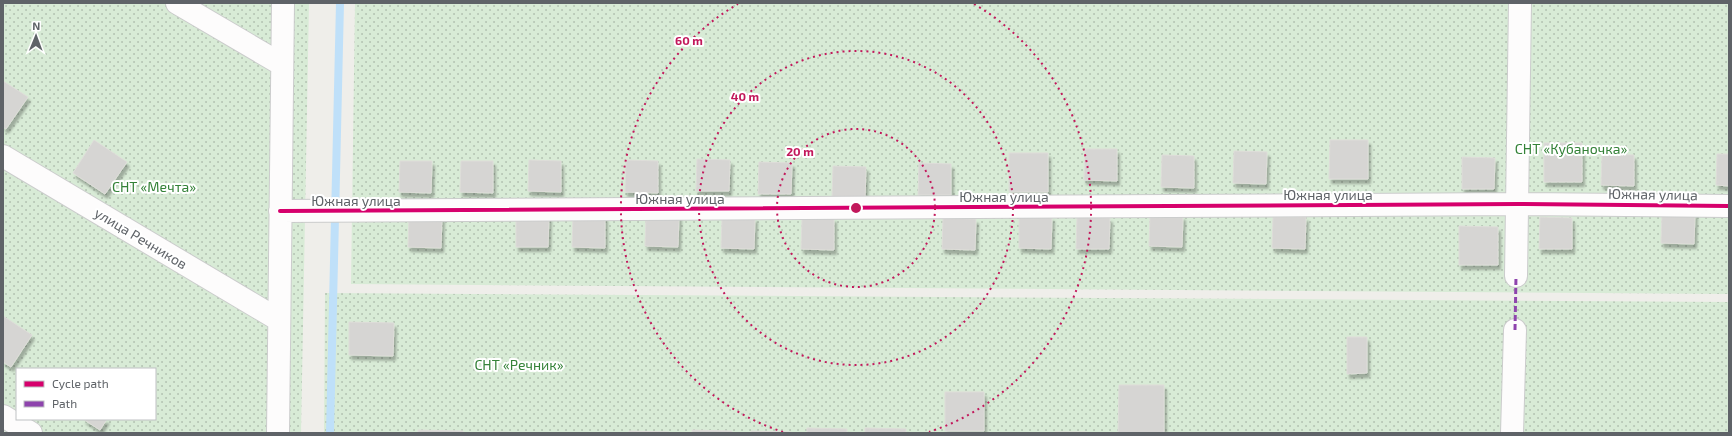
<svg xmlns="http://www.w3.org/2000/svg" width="1732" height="436" viewBox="0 0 1732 436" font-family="'Exo 2',sans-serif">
  <defs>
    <pattern id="green-dots" width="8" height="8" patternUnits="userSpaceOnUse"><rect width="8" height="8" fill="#d8ebd6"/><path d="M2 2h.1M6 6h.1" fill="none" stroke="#b2c2b1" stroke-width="1.8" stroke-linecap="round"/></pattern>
    <filter id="shadow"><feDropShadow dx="2.5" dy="4.5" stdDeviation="1" flood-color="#0004"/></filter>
  </defs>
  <rect width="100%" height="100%" fill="#efeeea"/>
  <!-- green -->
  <path fill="url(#green-dots)" fill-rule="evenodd" d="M3 3H309L301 433H3ZM17 369H155V419H17Z
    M355 3H1729V294L351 284Z
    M325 293 1729 302V433H324Z"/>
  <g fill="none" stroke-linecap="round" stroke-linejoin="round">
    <!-- stream -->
    <path stroke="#bfe0f9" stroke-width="8" d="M330 433 340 3"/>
  </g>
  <!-- building -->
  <path fill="#d6d5d3" stroke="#deddd9" filter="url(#shadow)" d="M3 81 28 97 6 129 3 127Z
    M94 140 127 162 105 194 73 173Z
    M1330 140H1368V179H1329Z
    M1544 143H1582V182H1544Z
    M1085 149H1117V181L1084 180Z
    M1234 151 1267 152 1266 184 1233 183Z
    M1009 153H1048V192H1009Z
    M1602 154 1634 155V186L1601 185Z
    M1717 154H1729V186L1716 185Z
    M1162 155 1194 156V188L1161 187Z
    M1462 157 1495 158 1494 189H1462Z
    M697 159 730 160 729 191H696Z
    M529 160 561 161V192L528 191Z
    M626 160 658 161V193L625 192Z
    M400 161H432L431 193 399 192Z
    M461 161H493V193L460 192Z
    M759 162 792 163 791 194H758Z
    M919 163 951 164V195H918Z
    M833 166 866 167 865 199 832 198Z
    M1662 212 1695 213 1694 244 1661 243Z
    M516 215 549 216 548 247H516Z
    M573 215 605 216V248L572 247Z
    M646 215H679L678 247 645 246Z
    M1150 215 1183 216 1182 247 1149 246Z
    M409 216H442L441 248 408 247Z
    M722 217 755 218 754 249 721 248Z
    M1019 217H1052L1051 249 1019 248Z
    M1077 217 1110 218 1109 249H1076Z
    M1273 217H1306L1305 249 1272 248Z
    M1540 217 1572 218V249H1539Z
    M802 218H834V250L801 249Z
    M943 218 976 219 975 250 942 249Z
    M1459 226 1498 227V265H1459Z
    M3 316 32 335 11 367 3 362Z
    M349 322 394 323 393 356 349 355Z
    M1347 337H1367V373L1347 374Z
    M1119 385H1164V433H1118Z
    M945 392H984V431H945Z
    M83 419H107L100 430Z
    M807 428 847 429V433H807Z
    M865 428 906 429V433H865Z
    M418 430 463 431V433H418Z
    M692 430 732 431V433H692Z
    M629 431 669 432V433H629Z
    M751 431 791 432V433H751Z
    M493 432 538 433H493Z
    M1055 432H1087V433H1055Z"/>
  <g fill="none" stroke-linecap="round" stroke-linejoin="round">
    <!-- minor casing -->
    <g stroke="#cbcccc" stroke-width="24">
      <path id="minor" d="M177 3 281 64
        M3 156 279 320
        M280 211 1518 204 1729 206
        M1516 276 1520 3
        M3 416 31 433
        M278 433 283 3
        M1512 433 1515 330"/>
    </g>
    <!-- minor -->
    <use href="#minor" stroke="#fdfcfc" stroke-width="22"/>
    <!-- quiet -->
    <path stroke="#8e44ad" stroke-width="3" stroke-dasharray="6 3" stroke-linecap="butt" d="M1515 330 1516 276"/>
    <!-- cycleway casing -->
    <g stroke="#fff" stroke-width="6">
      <path id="cycleway" d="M280 211 1518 204 1729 206"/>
    </g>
    <!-- cycleway -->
    <use href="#cycleway" stroke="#d6006c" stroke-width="4"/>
  </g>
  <!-- distance rings -->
  <g fill="none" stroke="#c2185b" stroke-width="2" stroke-dasharray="2 4">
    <circle cx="856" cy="208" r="79"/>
    <circle cx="856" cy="208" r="157"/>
    <path d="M783 432A236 236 0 0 1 738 4M974 4A236 236 0 0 1 929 432"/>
  </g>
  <g text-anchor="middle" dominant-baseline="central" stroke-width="4" stroke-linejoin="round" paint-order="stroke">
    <!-- park labels -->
    <g font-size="14" fill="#348238" stroke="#fff">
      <text x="1571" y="148">СНТ «Кубаночка»</text>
      <text x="154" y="186">СНТ «Мечта»</text>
      <text x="519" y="364">СНТ «Речник»</text>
    </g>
    <!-- street labels -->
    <g font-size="14" fill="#5f6368" stroke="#fff">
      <text x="1328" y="194">Южная улица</text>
      <text transform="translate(1653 194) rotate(1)">Южная улица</text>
      <text x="1004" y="196">Южная улица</text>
      <text x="680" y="198">Южная улица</text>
      <text x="356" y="200">Южная улица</text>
      <text transform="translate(141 238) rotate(31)">улица Речников</text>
    </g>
  </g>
  <circle cx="856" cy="208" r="6" fill="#c2185b" stroke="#fff" stroke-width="2"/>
  <g font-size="12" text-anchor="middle" font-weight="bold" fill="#c2185b" stroke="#fff" stroke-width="4" stroke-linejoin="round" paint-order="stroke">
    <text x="689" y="45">60 m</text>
    <text x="745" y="101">40 m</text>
    <text x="800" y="156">20 m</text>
  </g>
  <!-- border -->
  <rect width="1732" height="436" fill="none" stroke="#5f6368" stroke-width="8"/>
  <!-- legend -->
  <rect x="16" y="368" width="140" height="52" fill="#ffffff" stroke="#bfc1c3"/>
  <rect x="24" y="381" width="20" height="6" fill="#d6006c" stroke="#bfc1c3"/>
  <text x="52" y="388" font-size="12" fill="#5f6368">Cycle path</text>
  <rect x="24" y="401" width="20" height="6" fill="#8e44ad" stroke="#bfc1c3"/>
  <text x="52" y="408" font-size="12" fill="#5f6368">Path</text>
  <!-- north arrow -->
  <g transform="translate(36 36) rotate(1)" stroke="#ffffff" stroke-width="3" paint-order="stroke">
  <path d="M0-3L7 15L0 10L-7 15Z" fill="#5f6368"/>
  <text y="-6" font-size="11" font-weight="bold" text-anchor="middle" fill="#5f6368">N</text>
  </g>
</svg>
